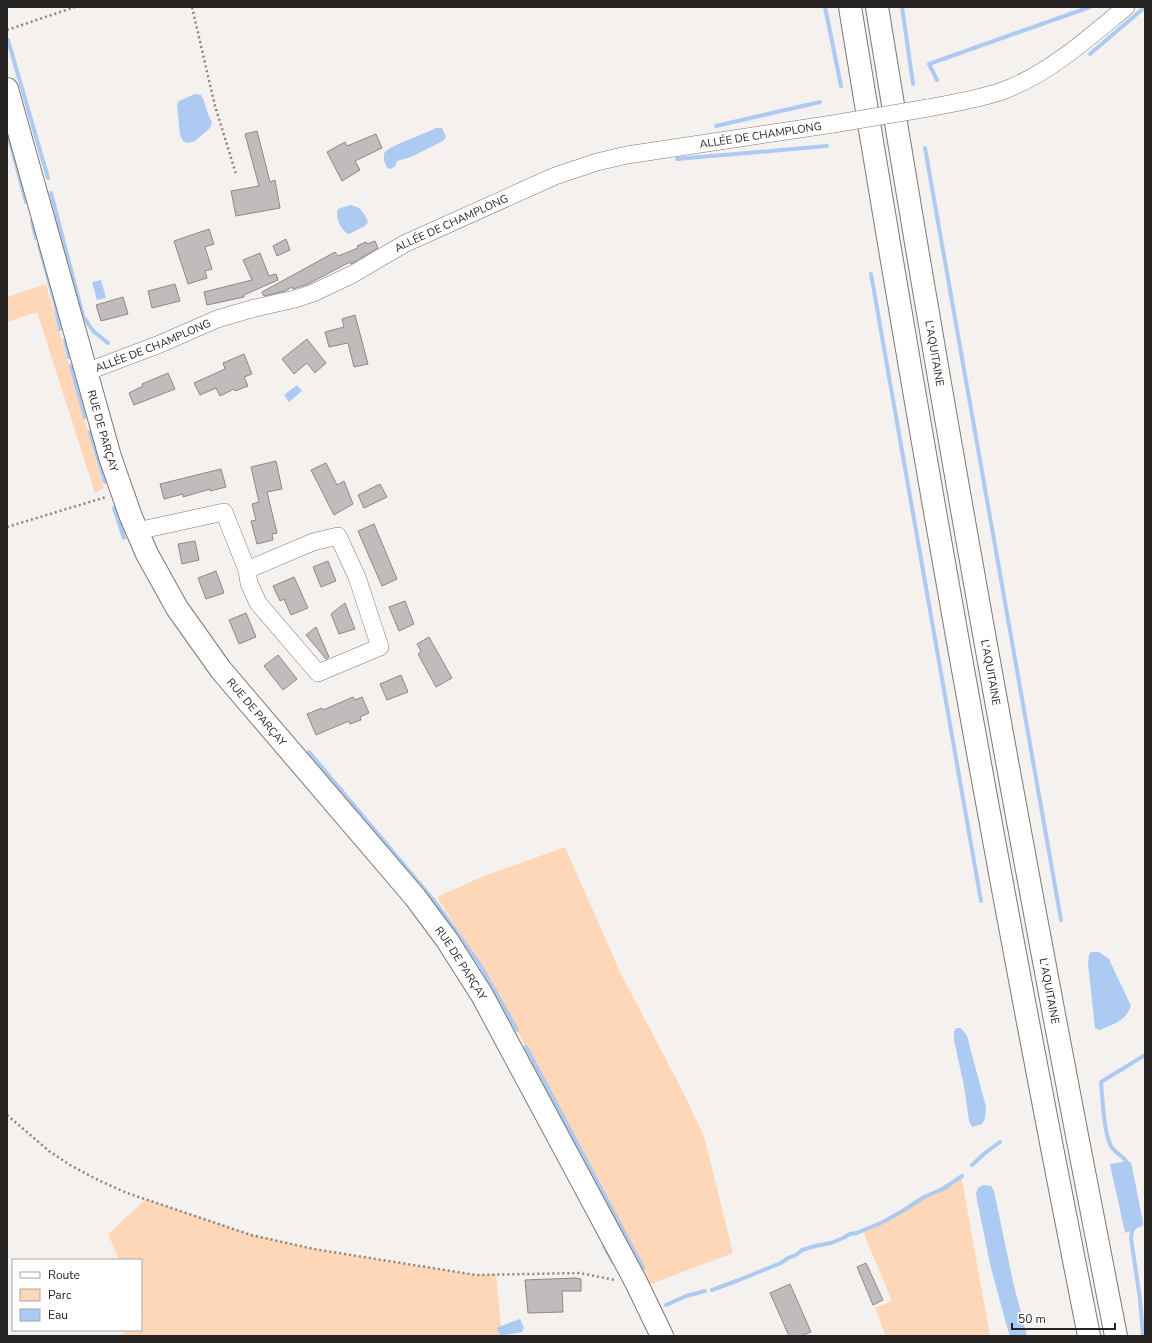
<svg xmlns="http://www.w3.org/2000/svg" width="1152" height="1343" viewBox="0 0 1152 1343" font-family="'Nunito Sans',sans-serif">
  <rect width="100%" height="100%" fill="#f5f1ee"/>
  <!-- green -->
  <path fill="#fed7b9" d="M46 284 104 488 95 493 37 312 7 322V297Z
    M565 847 621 974 679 1084 704 1136 733 1253 648 1285 608 1210 548 1089 510 1017 480 965 437 897 484 876Z
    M961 1175 990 1336H886L875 1308 892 1301 862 1229 887 1219Z
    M146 1199 251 1234 314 1249 476 1275 496 1274 502 1336H118L128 1330H141V1322L144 1321 141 1314V1260H119L108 1234Z"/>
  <!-- water -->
  <path fill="#adcaf2" d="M195 94 201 95C206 103 206 112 212 122L210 128 195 141 188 143 183 141 180 135 177 105 179 101Z
    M436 128H442L446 137 443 141 411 157 397 161C396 166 395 168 389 169 385 166 382 157 385 152 389 146 427 133 436 128Z
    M350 205C361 207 364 212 368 222L365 226 349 234C341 231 335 218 338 209Z
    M101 280 106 298 97 300 92 282Z
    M297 385 302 391 289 402 284 395Z
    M1091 952H1099L1109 959 1131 1006C1126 1021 1112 1025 1099 1030L1095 1028 1088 964 1089 955Z
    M956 1028H961L967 1036 986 1107 985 1118 982 1124 972 1127 969 1121 964 1086 954 1040V1032Z
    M1122 1162H1131L1143 1222 1142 1226 1125 1233 1110 1164Z
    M983 1185 991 1186 994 1191 1013 1282 1027 1336H1010L1007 1327 990 1264 977 1200 976 1193 978 1188Z
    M520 1319 524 1328 522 1332 500 1336 497 1329 498 1327Z"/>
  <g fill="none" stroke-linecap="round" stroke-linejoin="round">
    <!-- stream -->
    <path stroke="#adcaf2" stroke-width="4" d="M825 7 841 86
      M902 7 913 84
      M8 40 48 178
      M1090 54 1145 7
      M937 80 929 64 1090 7
      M716 126 820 102
      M7 130 26 202
      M925 148 1061 920
      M677 159 827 146
      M51 193 83 316 93 331 108 343
      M32 221 36 238
      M39 245 55 303 60 329
      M871 274 981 901
      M65 340 69 357
      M71 366 85 417
      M90 432 105 482
      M114 508 124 538
      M309 752 435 902 480 965 517 1030
      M526 1047 643 1268
      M972 1165 985 1153 1000 1142
      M1129 1167C1127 1157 1115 1154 1111 1146 1103 1129 1103 1101 1101 1082L1145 1055
      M1135 1226 1132 1231 1131 1238 1140 1299 1143 1336
      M604 1246 613 1262
      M712 1290 739 1280 781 1263 788 1258 796 1255 802 1250 815 1246 831 1243 843 1238 850 1234 857 1233 883 1222 904 1210 924 1197 943 1189 962 1176
      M666 1305 686 1296 705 1291"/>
  </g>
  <!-- building -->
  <path fill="#c1bcbb" stroke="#8e8988" d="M257 131 270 182 275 180 280 208 236 216 231 191 259 186 245 134Z
    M376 134 382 148 355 161 360 170 342 181 327 152 345 142 347 146Z
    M209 229 214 244 205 247 212 269 205 271 207 278 188 284 174 241Z
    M286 239 290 250 277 256 273 246Z
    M375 241 378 248 351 264 350 262 308 284 293 289 292 287 285 291 264 296 262 292 335 252 338 256 358 248 357 246 366 242 367 244Z
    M260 253 269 276 276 274 278 280 244 295V297L207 305 204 292 252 280 243 260Z
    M175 284 180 301 152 308 148 291Z
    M123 297 128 314 101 321 96 305Z
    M355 315 368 364 354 367 348 343 329 347 325 332 344 327 342 319Z
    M307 339 326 363 315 373 307 363 294 374 282 359Z
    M244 354 252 374 244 377 248 386 235 391 234 389 220 396 216 388 200 395 194 383 225 369 223 363Z
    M168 373 175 389 134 405 129 393 143 386 142 384Z
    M276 461 282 489 267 492 277 533 272 534 273 540 257 544 251 521 256 520 252 504 259 502 251 467Z
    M326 463 337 485 344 481 353 504 334 515 311 470Z
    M221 469 226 487 210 491V489L183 497V494L164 499 160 484Z
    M380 484 387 497 364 508 358 495Z
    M374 524 397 579 382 586 358 531Z
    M195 541 199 560 182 564 178 544Z
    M328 561 336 581 321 587 313 567Z
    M216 571 224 593 206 599 198 578Z
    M294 577 308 608 291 615 284 599 280 601 273 586Z
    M405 601 414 624 399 631 389 607Z
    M345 603 355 629 339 634 331 614Z
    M246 613 256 637 239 644 229 620Z
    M316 627 329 657 326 659 306 635Z
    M429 637 452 678 436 687 418 654 421 651 417 644Z
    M278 655 297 679 283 690 264 666Z
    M401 675 408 692 387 700 380 684Z
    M353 697 355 700 362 697 369 713 360 717 361 720 350 724 349 721 316 735 307 714 322 708 323 710Z
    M866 1263 883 1300 873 1305 857 1267Z
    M575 1278 581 1279V1291H562L563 1312 528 1313 525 1280Z
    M790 1284 811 1332 801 1336H789L770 1293Z"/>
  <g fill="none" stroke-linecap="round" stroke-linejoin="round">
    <!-- street casing -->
    <g stroke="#7c7976" stroke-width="18">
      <g id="street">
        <path d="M928 108C954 103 980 99 1005 90 1051 72 1088 38 1126 7"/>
        <path id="s1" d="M86 372 160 344 217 319 255 308 295 299 313 293 353 274 404 244 555 176 597 162 627 155 833 124"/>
        <path d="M137 531 224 512 247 570 249 583 258 603 318 673 380 647 357 577 338 536 313 542 247 570"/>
      </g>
    </g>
    <!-- secondary casing -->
    <g stroke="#7c7976" stroke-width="24">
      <g id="secondary">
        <path id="s2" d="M7 89 110 457 131 517 147 554 177 608 221 670 415 897 447 940 482 995 636 1282 662 1336"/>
      </g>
    </g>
    <!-- highway casing -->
    <g stroke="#7c7976" stroke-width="24">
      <g id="highway">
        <path d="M850 7C922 451 1001 895 1089 1336"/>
        <path id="s3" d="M877 7C949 451 1029 894 1116 1336"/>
      </g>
    </g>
    <!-- path -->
    <path stroke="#878582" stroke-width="2.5" stroke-dasharray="2 3" stroke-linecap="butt" d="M192 7 215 106 236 174
      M7 30 75 7
      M7 527 106 497
      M7 1115 49 1151 70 1165 98 1180 127 1193 251 1235 314 1249 476 1275 580 1273 615 1280"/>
    <!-- street -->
    <use href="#street" stroke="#fff" stroke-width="17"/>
    <!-- secondary -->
    <use href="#secondary" stroke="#fff" stroke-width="22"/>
    <!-- highway -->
    <use href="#highway" stroke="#fff" stroke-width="22"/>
    <!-- street-bridge casing -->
    <g stroke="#7c7976" stroke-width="18" stroke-linecap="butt">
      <path id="street-bridge" d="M833 124 928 108"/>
    </g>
    <!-- street-bridge -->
    <use href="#street-bridge" stroke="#fff" stroke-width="17"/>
  </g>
  <g text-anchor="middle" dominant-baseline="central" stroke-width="3" stroke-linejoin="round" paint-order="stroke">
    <!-- street labels -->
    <g font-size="11" fill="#252422" stroke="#fff">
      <text stroke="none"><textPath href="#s1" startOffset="720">ALLÉE DE CHAMPLONG</textPath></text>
      <text stroke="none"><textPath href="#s1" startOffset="396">ALLÉE DE CHAMPLONG</textPath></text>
      <text stroke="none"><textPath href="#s1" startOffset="72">ALLÉE DE CHAMPLONG</textPath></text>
      <text stroke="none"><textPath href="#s3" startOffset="351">L'AQUITAINE</textPath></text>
      <text stroke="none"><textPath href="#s2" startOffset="355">RUE DE PARÇAY</textPath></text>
      <text stroke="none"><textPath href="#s3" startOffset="675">L'AQUITAINE</textPath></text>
      <text stroke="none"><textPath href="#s2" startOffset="679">RUE DE PARÇAY</textPath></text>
      <text stroke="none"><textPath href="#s2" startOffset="1003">RUE DE PARÇAY</textPath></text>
      <text stroke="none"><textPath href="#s3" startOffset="999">L'AQUITAINE</textPath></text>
    </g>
  </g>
  <!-- border -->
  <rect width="1152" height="1343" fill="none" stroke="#252422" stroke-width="16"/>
  <!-- legend -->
  <rect x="12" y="1259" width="130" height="72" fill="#ffffff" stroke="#a8a7a7"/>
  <rect x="20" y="1272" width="20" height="6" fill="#ffffff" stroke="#a8a7a7"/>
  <text x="48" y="1279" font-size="12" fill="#252422">Route</text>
  <rect x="20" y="1289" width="20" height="12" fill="#fed7b9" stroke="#a8a7a7"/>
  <text x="48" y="1299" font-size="12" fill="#252422">Parc</text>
  <rect x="20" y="1309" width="20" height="12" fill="#adcaf2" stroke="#a8a7a7"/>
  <text x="48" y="1319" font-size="12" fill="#252422">Eau</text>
  <!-- scale -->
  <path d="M1012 1323v6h103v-6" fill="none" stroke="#252422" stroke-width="2"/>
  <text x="1018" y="1323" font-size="12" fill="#252422" stroke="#ffffff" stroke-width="3" paint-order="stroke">50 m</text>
</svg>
